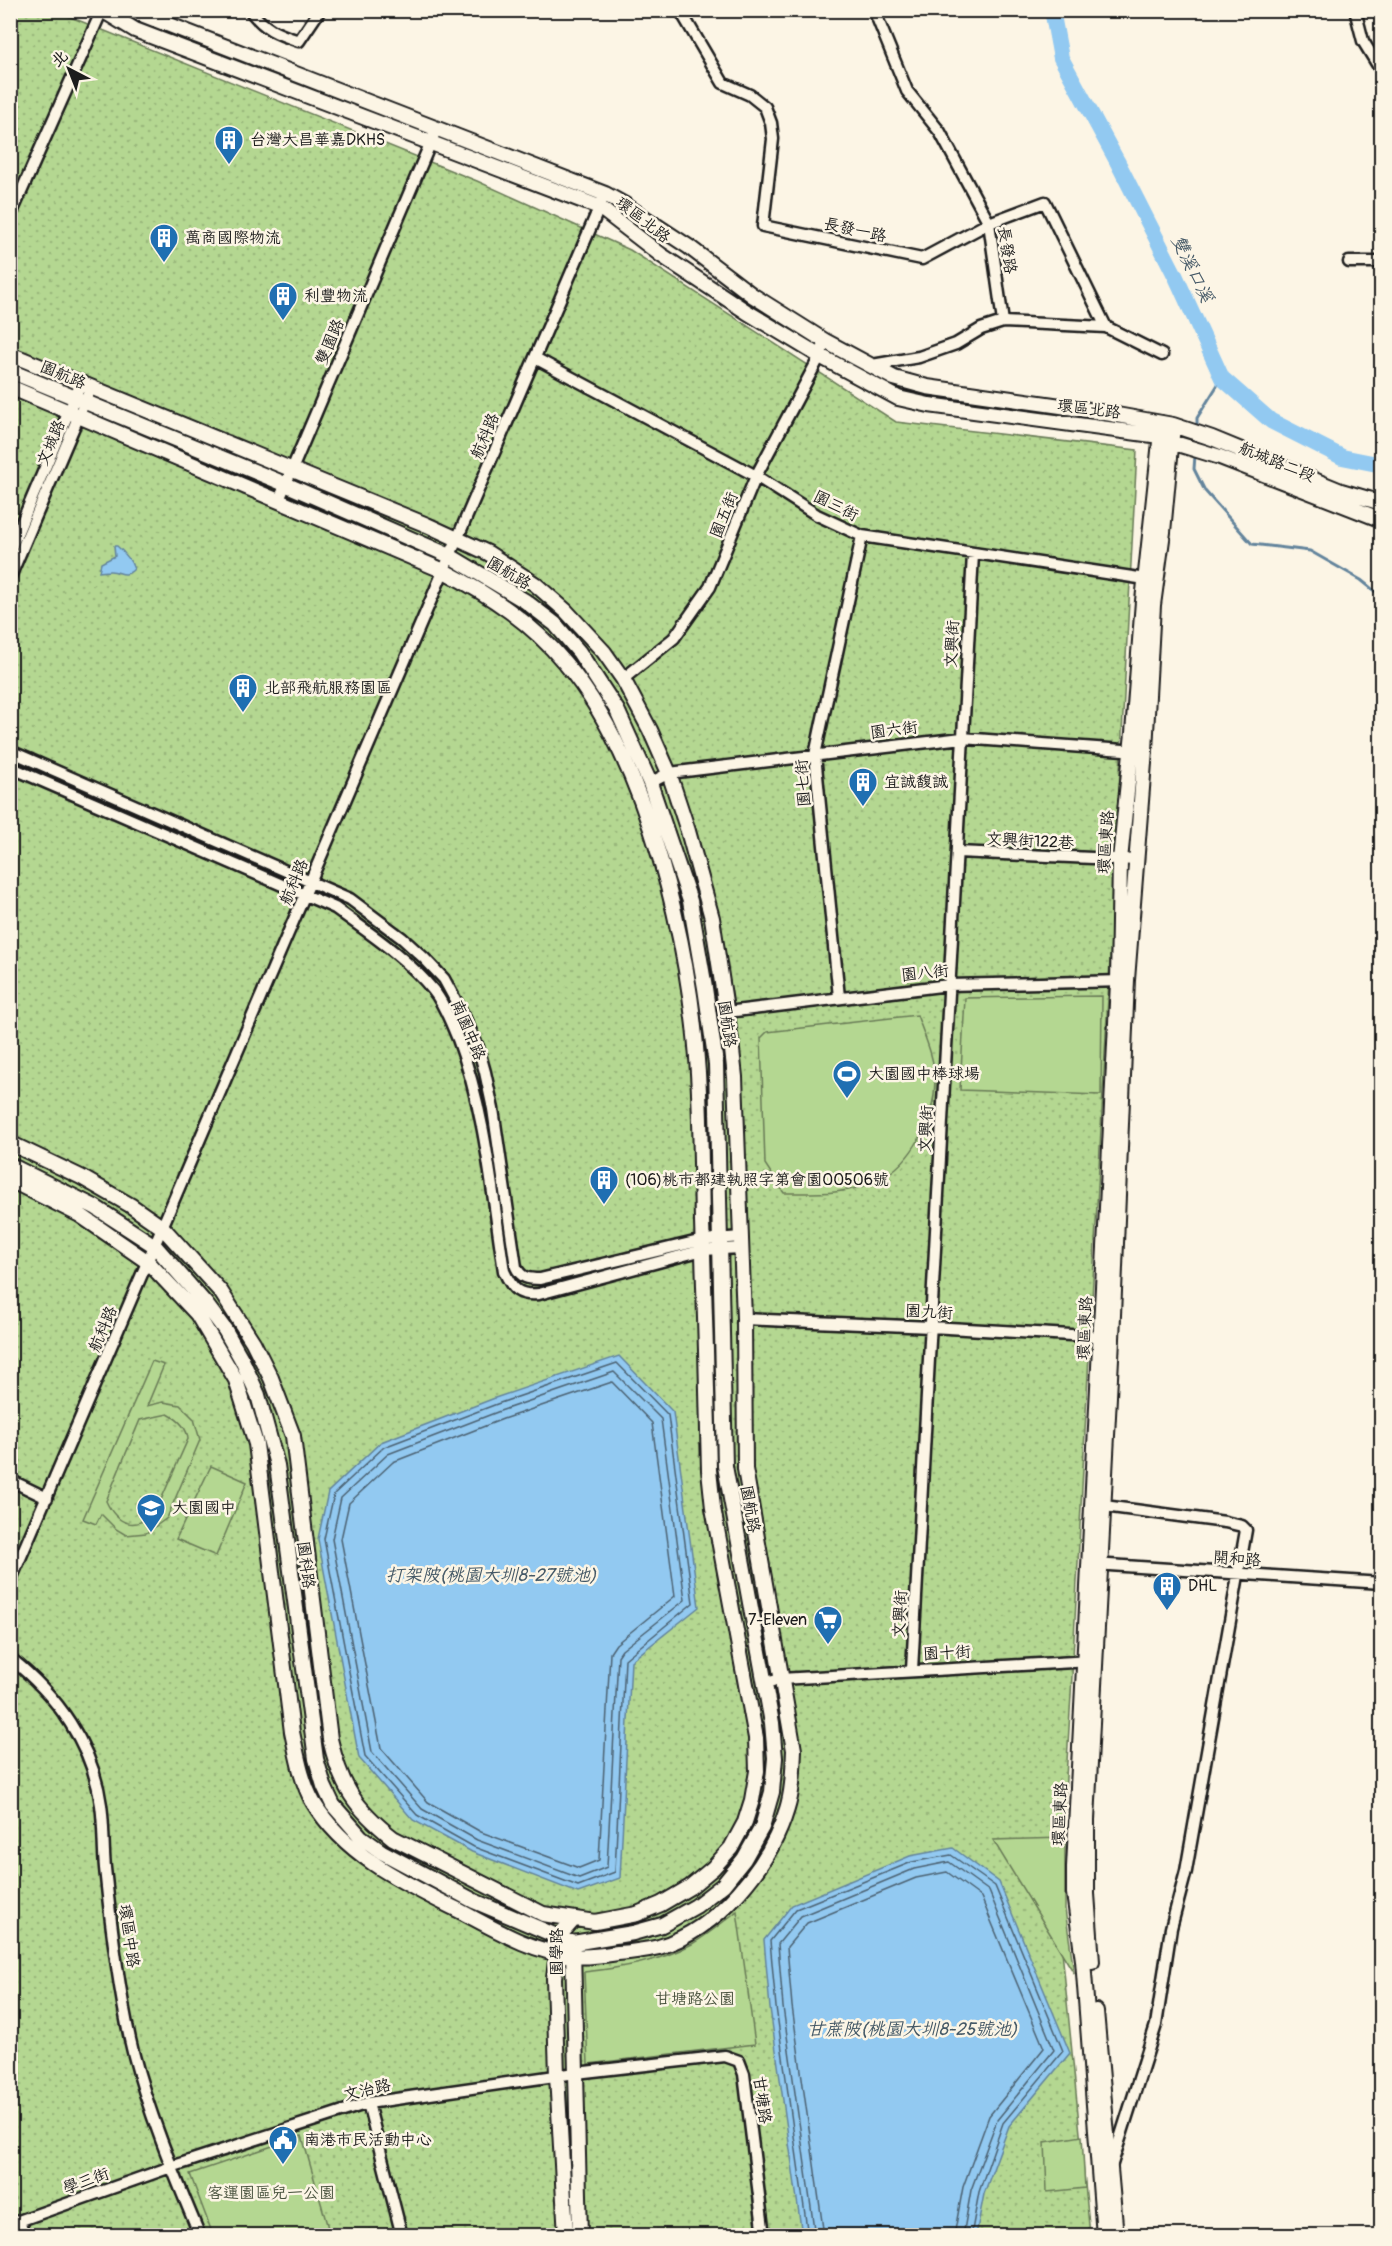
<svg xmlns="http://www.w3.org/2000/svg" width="1392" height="2246" viewBox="0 0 1392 2246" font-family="Pangolin,'LXGW WenKai TC',sans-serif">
  <defs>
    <pattern id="grass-dots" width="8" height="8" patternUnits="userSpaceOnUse" patternTransform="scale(1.5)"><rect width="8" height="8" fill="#b4d791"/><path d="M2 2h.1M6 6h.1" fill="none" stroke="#9ab87c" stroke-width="1.8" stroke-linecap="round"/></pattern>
  </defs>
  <rect width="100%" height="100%" fill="#fcf5e5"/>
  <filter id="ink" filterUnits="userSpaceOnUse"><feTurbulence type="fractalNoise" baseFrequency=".0167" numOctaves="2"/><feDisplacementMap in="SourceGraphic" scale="12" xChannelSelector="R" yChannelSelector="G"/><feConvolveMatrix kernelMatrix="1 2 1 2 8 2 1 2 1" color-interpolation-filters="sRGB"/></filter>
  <g filter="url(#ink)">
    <!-- grass -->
    <path fill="url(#grass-dots)" stroke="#687a56" stroke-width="1.5" d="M53 10 477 181 630 250 896 422 1137 450 1071 1695 1058 1910 1090 2235 11 2236 10 11Z"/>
    <!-- green -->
    <path fill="#b4d791" stroke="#687a56" stroke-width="1.5" fill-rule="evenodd" d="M1102 996 1101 1095 960 1090 965 998Z
      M917 1015C924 1035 935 1058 935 1081 935 1118 913 1163 878 1180 849 1195 815 1193 784 1193L765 1164 761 1038 767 1032Z
      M152 1361 164 1365 147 1406 163 1402 180 1405 194 1419 200 1440 167 1518 146 1533 126 1535 116 1529 101 1514 96 1524 83 1519ZM168 1414C179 1420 187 1427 188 1439L156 1511C136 1532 117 1525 106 1501L140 1420Z
      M211 1466 247 1482 216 1556 176 1539Z
      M1065 1838V1909L1074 1973 993 1840Z
      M737 1911 755 2044 588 2064 584 1972C621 1968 659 1962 692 1944 708 1935 723 1922 737 1911Z
      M302 2136 330 2235H213L190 2174Z
      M1082 2136 1085 2188 1047 2192 1045 2142Z"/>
    <!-- water -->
    <path fill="#92c9f1" stroke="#63849c" stroke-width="1.5" d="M114 546H117C124 552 131 560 134 569 124 579 121 571 110 571 106 571 102 572 99 572L101 563 115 556Z
      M619 1356 673 1412 699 1607 631 1661 620 1878 578 1893 472 1852 413 1820 359 1758 318 1539 328 1492 381 1442 495 1398Z
      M953 1848 999 1882 1070 2053 1009 2126 984 2194 976 2235H802L770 2008 764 1940 792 1905 910 1856Z"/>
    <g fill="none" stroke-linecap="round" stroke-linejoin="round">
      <!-- shore -->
      <path stroke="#4b6171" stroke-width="1.5" d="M617 1363 668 1415 693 1603 625 1659 615 1872 578 1886 474 1847 417 1815 365 1756 324 1539 334 1494 384 1447 497 1404Z
        M614 1372 661 1419 685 1600 622 1650 618 1656 607 1867 579 1878 477 1840 422 1809 372 1752 332 1539 341 1498 388 1454 500 1411Z
        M612 1382 652 1423 675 1596 616 1644 610 1653 599 1860 579 1868 481 1832 428 1802 381 1748 341 1539 349 1503 393 1462 503 1419Z
        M808 2236 776 2007 770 1941 796 1909 912 1862 951 1855 995 1886 1063 2051 1003 2123 979 2192 971 2236
        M815 2236 783 2007 778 1944 801 1916 914 1869 949 1862 989 1891 1054 2050 997 2120 971 2190 963 2236
        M824 2236 792 2006 787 1947 807 1923 916 1878 947 1872 981 1897 1044 2048 989 2116 963 2187 954 2236"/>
      <!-- stream -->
      <path stroke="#63849c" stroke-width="3" d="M1197 427V418L1222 378
        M1195 455 1194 469 1205 491 1252 544 1310 551 1361 580 1382 597"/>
      <!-- river -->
      <path stroke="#92c9f1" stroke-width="16" d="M1052 10 1061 58 1117 161 1176 277 1222 378 1271 421 1342 457 1382 465"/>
      <!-- street casing -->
      <g stroke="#1c1c1c" stroke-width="15">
        <path id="street" d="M250 10C264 29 277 34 299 41L320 10
          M680 10 723 83 750 95 765 107 771 123 773 139 763 226 922 259 989 223 1045 202 1106 327
          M874 10 907 91 940 132 989 223 1003 322
          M1355 10 1363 41 1382 72
          M163 24 172 10
          M10 217 102 10
          M1349 262H1382
          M535 358 756 476 817 515 862 536 1152 580
          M872 365 919 357 956 344 981 329 1003 322 1106 327 1162 355
          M279 500 436 130
          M10 550 81 383
          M10 577 91 387
          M623 679 674 638 710 587 756 476 820 356 825 341
          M10 751 350 899 402 938 424 958 444 979 463 1014 478 1047 485 1072 493 1109 516 1267C521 1278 528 1279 540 1279L703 1240 741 1237
          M10 767 335 908C369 933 406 957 433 990 444 1003 451 1023 458 1039 486 1113 492 1193 504 1271 512 1289 518 1296 539 1294L703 1250 741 1248
          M650 783 669 773 962 738 1137 751
          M957 852 1137 860
          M839 997 815 755 862 536
          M727 1012 949 985 1124 981
          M744 1319 931 1327 1106 1337
          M10 1480 47 1498
          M1104 1506 1225 1522 1242 1526 1246 1530 1186 1871 1171 1928 1156 2025 1111 2167
          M1094 1564 1382 1583
          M10 1582 605 194
          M10 1658C57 1695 93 1745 101 1805 104 1826 103 1847 105 1868 111 1927 119 1995 133 2052 149 2115 175 2176 200 2236
          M912 1670 973 554
          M765 1683 781 1679 1091 1661
          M368 2103 402 2236
          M19 2221 25 2236
          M10 2224 171 2167 368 2103 576 2073 725 2056 739 2061 744 2074 764 2236"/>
      </g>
      <!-- secondary casing -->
      <g stroke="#1c1c1c" stroke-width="18">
        <path id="secondary" d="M102 10 135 30 599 207 661 255 747 312 820 356 898 398 929 405 1160 436 1171 442 1220 457 1382 520
          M131 10 605 194 625 205 689 247 752 295 825 341 894 378 927 387 1089 410 1173 425 1212 438 1341 491 1382 503
          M10 354 427 525 488 553 535 584 566 611 604 652 623 679 650 730 669 773 688 831 712 918 731 1041 735 1077 744 1319 745 1469 794 1750C793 1770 793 1790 787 1809 770 1866 718 1929 659 1947 646 1950 632 1952 618 1953 604 1955 588 1958 573 1956 531 1952 493 1928 456 1909 402 1882 345 1855 313 1802 301 1781 297 1755 292 1732L256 1444 236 1380 197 1314 148 1262 80 1215 10 1180
          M10 371 285 484 450 556 525 601 555 624 579 652 617 710 650 783 690 901 705 988 716 1064 725 1466 772 1723 775 1758 772 1792 762 1827 744 1859 723 1885 696 1906 662 1925 633 1933 573 1943 474 1901 382 1852 361 1837 333 1805 324 1786 316 1759 277 1465 258 1395 242 1360 225 1330 205 1303 155 1246 95 1207 10 1165
          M10 387 444 571C490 595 532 623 565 663 648 761 691 948 698 1073 701 1123 701 1172 702 1222 705 1305 707 1387 709 1470L713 1508 756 1738 757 1771 752 1800 745 1822 731 1848 713 1868 690 1887 661 1904 637 1914 595 1922 543 1914 393 1838C355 1808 341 1787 330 1739L293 1436 271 1378 253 1342 221 1292 163 1228 130 1205 81 1177 10 1143
          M573 1950 580 2236
          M1092 1962 1087 1894V1820L1112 1339 1127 980 1145 750 1153 605 1163 532 1173 425
          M1096 2011 1116 2236
          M566 2236 557 2075 554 1978 559 1936 574 1919
          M1104 2236 1083 1960 1074 1893V1867L1108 1187 1118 982 1120 860 1133 733 1143 601 1162 423"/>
      </g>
      <!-- street -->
      <use href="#street" stroke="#fcf5e5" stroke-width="10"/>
      <!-- secondary -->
      <use href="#secondary" stroke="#fcf5e5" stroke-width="14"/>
    </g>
  </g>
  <!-- icons -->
  <defs>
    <g id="building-pin" transform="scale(1.5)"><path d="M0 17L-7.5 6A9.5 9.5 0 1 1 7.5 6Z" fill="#1f6fb2" stroke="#fcf5e5"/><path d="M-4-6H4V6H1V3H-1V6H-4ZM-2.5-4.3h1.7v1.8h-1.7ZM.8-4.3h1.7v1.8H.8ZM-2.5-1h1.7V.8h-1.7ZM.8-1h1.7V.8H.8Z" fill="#fff"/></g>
    <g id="stadium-pin" transform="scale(1.5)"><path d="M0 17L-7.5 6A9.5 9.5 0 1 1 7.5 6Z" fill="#1f6fb2" stroke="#fcf5e5"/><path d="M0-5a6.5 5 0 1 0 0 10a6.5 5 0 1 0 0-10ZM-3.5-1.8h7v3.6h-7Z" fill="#fff"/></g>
    <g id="school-pin" transform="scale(1.5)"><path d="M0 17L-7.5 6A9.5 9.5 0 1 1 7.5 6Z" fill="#1f6fb2" stroke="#fcf5e5"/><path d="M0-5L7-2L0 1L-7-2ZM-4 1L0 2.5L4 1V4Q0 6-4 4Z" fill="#fff"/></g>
    <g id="supermarket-pin" transform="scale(1.5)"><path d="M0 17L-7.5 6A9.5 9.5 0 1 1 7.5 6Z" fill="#1f6fb2" stroke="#fcf5e5"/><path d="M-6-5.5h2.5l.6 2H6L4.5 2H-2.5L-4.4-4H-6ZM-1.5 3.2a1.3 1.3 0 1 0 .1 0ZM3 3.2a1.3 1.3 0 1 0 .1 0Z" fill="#fff"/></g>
    <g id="civic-pin" transform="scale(1.5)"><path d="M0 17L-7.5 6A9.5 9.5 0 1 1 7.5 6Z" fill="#1f6fb2" stroke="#fcf5e5"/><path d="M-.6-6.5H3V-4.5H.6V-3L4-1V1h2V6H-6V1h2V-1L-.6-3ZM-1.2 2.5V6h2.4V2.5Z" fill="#fff"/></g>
  </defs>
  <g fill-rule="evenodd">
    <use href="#building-pin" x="229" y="140"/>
    <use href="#building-pin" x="164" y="238"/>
    <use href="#building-pin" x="283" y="296"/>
    <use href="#building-pin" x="243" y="688"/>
    <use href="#building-pin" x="863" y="782"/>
    <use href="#stadium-pin" x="847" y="1074"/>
    <use href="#building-pin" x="604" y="1180"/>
    <use href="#school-pin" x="151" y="1508"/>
    <use href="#building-pin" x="1167" y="1586"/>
    <use href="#supermarket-pin" x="828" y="1620"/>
    <use href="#civic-pin" x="283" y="2140"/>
  </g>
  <g text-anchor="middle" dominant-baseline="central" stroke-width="5" stroke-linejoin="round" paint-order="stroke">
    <!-- poi labels -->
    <g font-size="16" fill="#1c1c1c" stroke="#fcf5e5" text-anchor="start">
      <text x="250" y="140">台灣大昌華嘉DKHS</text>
      <text x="185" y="238">萬商國際物流</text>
      <text x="304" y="296">利豐物流</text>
      <text x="264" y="688">北部飛航服務園區</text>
      <text x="884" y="782">宜誠馥誠</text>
      <text x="868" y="1074">大園國中棒球場</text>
      <text x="625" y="1180">(106)桃市都建執照字第會園00506號</text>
      <text x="172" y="1508">大園國中</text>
      <text x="1188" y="1586">DHL</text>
      <text x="807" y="1620" text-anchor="end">7-Eleven</text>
      <text x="304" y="2140">南港市民活動中心</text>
    </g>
    <!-- street labels -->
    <g font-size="16" fill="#1c1c1c" stroke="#fcf5e5">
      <text transform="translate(643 220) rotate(38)">環區北路</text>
      <text transform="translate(855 230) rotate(12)">長發一路</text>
      <text transform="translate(1007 250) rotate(81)">長發路</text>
      <text transform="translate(330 342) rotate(-67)">雙園路</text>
      <text transform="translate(63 375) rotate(23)">園航路</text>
      <text transform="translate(1089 409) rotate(7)">環區北路</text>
      <text transform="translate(485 436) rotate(-67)">航科路</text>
      <text transform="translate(51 443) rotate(-67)">文城路</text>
      <text transform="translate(1277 462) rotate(22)">航城路二段</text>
      <text transform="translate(836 506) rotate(27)">園三街</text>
      <text transform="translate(724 515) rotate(-68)">園五街</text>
      <text transform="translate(509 573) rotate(31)">園航路</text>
      <text transform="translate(952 644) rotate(-87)">文興街</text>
      <text transform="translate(894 730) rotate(-7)">園六街</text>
      <text transform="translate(803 783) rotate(-94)">園七街</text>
      <text transform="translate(1030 841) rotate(3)">文興街122巷</text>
      <text transform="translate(1106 842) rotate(-86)">環區東路</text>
      <text transform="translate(294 882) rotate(-67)">航科路</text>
      <text transform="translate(925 973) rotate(-6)">園八街</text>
      <text transform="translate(727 1024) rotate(82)">園航路</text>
      <text transform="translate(468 1030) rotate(67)">南園中路</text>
      <text transform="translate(926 1129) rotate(-87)">文興街</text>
      <text transform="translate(929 1312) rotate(3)">園九街</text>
      <text transform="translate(1085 1328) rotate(-87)">環區東路</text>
      <text transform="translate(103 1329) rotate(-67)">航科路</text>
      <text transform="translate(750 1509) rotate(80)">園航路</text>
      <text transform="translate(1237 1559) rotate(4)">開和路</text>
      <text transform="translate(306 1565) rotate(83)">園科路</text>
      <text transform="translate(900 1614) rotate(-87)">文興街</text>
      <text transform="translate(947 1653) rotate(-3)">園十街</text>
      <text transform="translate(1060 1814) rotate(-87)">環區東路</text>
      <text transform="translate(129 1936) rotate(82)">環區中路</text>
      <text transform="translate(557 1952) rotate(-90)">園學路</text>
      <text transform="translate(367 2090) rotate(-13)">文治路</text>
      <text transform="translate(762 2100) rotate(82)">甘塘路</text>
      <text transform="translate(86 2181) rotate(-20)">學三街</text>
    </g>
    <!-- park labels -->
    <g font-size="16" fill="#4a543f" stroke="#fcf5e5">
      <text x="695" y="1999">甘塘路公園</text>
      <text x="271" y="2193">客運園區兒一公園</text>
    </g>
    <!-- water labels -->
    <g font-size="18" font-style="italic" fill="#455967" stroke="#fcf5e5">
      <text transform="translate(1192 269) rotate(64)">雙溪口溪</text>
      <text x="491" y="1575">打架陂(桃園大圳8-27號池)</text>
      <text x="912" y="2029">甘蔗陂(桃園大圳8-25號池)</text>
    </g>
  </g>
  <!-- margin -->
  <rect width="1392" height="2246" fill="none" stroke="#fcf5e5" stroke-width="36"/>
  <rect x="18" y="18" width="1356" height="2210" fill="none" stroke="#1c1c1c" stroke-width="2" filter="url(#ink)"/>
  <!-- north arrow -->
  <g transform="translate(69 69) rotate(318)" stroke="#fcf5e5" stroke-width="4.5" paint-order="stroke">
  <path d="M0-4.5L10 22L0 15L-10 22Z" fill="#1c1c1c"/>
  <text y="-9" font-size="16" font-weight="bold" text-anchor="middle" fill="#1c1c1c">北</text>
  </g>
</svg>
